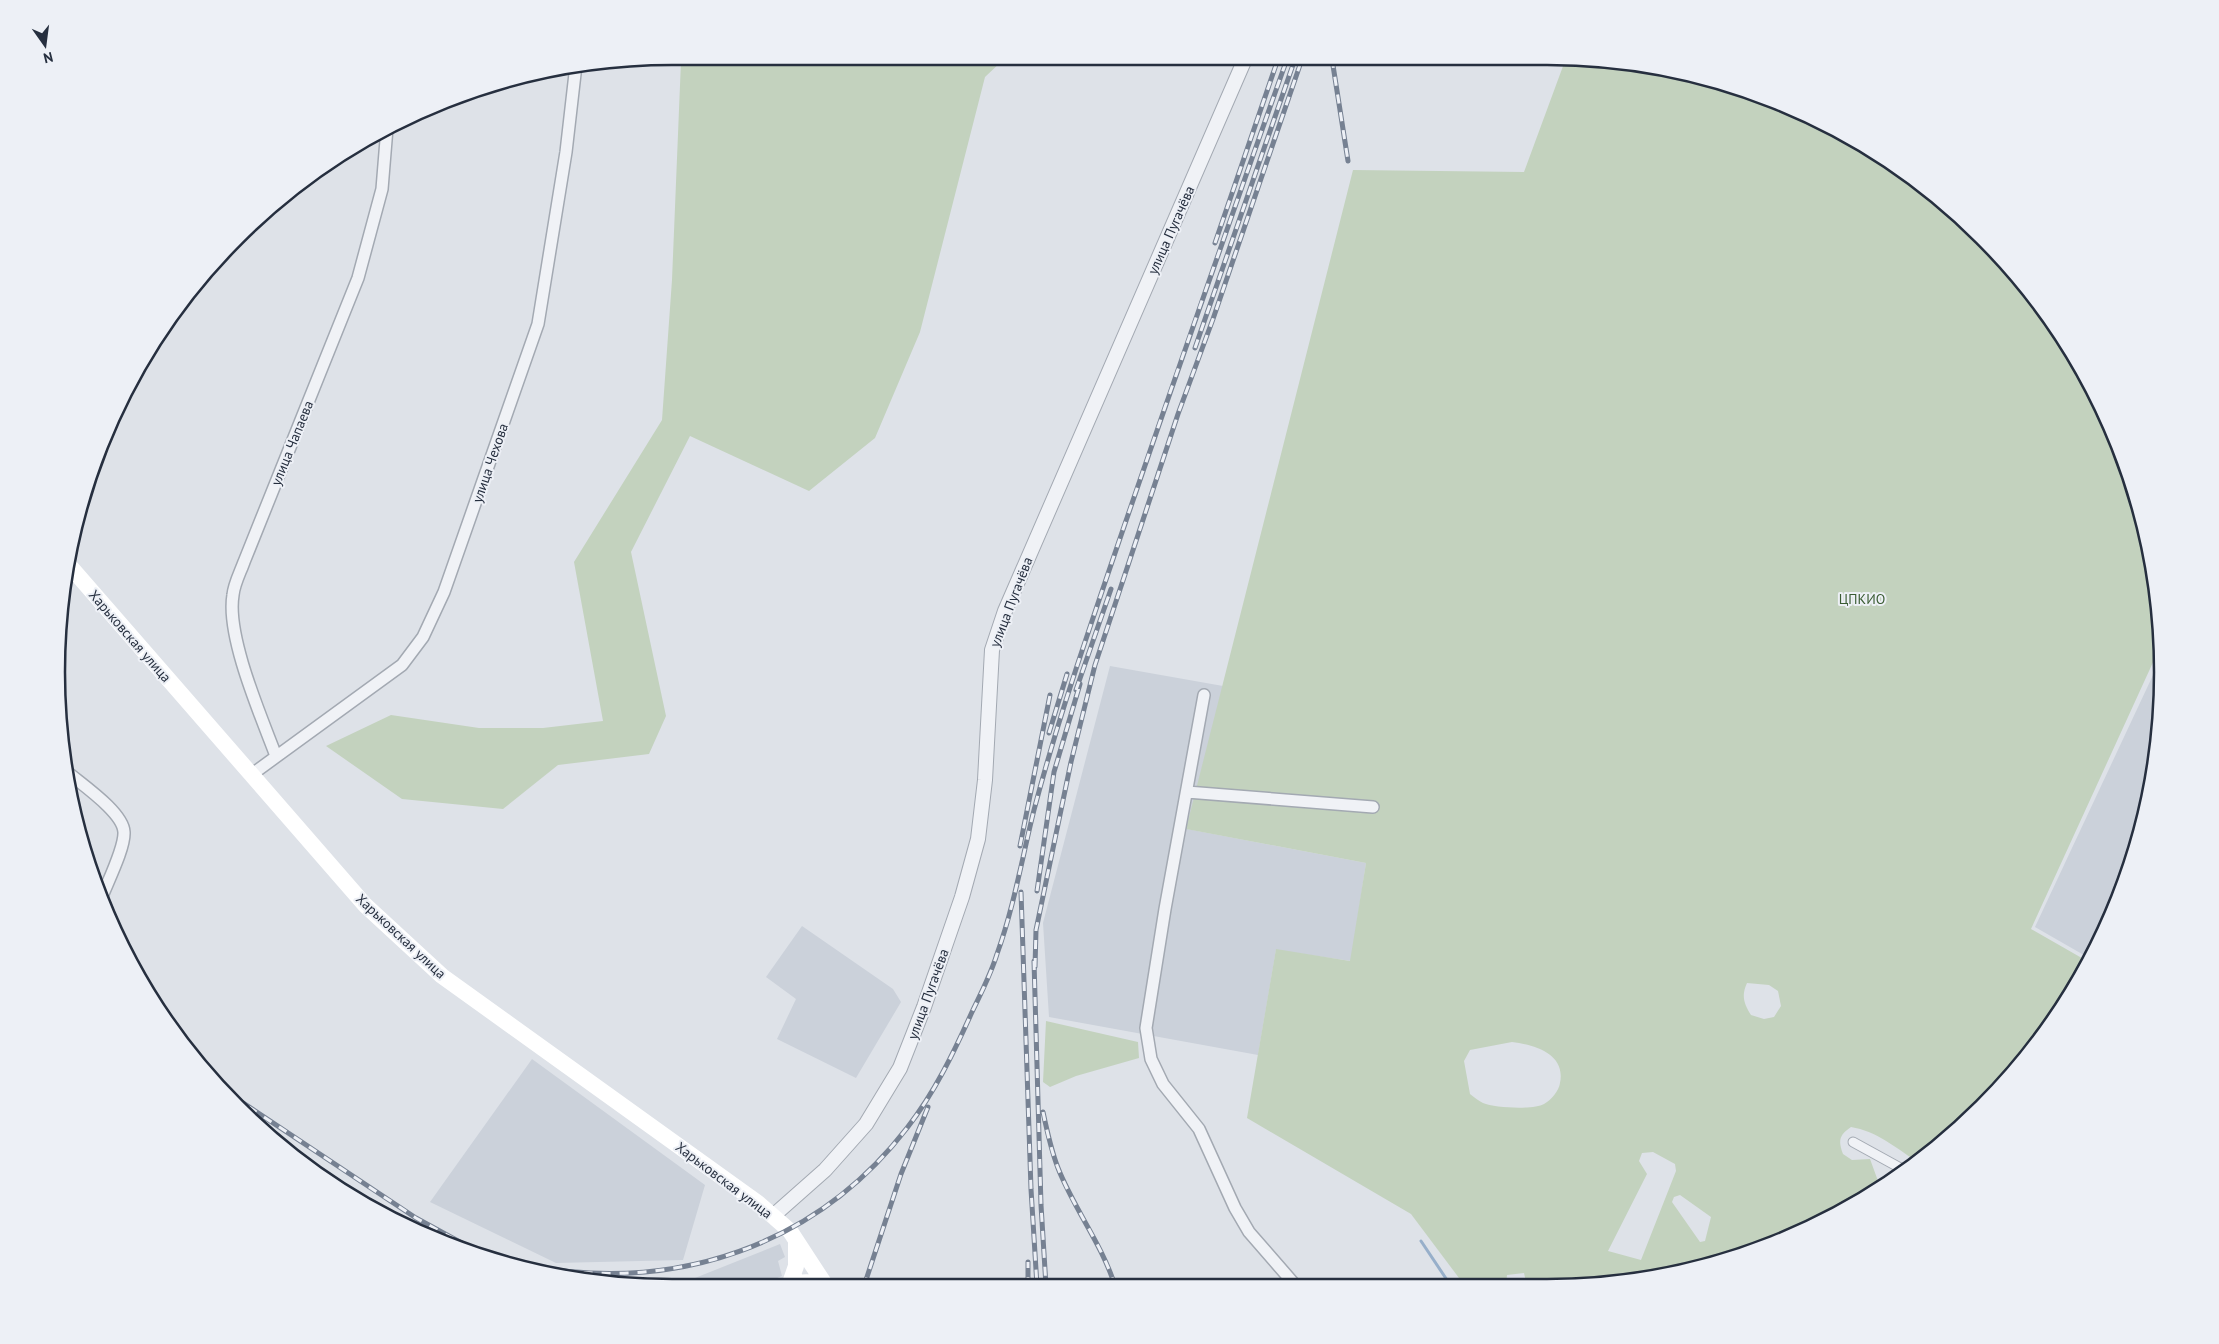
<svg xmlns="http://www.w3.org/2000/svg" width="2219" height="1344" viewBox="0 0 2219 1344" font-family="'PT Sans',sans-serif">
  <rect width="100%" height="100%" fill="#dee2e8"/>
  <!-- built -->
  <path fill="#cbd1da" d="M2161 658 2163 672 2151 792 2116 908 2089 958 2035 927Z
    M1110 666 1223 686 1187 829 1366 863 1351 961 1276 950 1258 1055 1049 1017 1043 923Z
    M802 926 893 989 901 1002 856 1078 777 1039 796 999 766 977Z
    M532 1059 705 1185 683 1260 556 1263 430 1202Z
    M780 1244 785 1257 778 1261 782 1276 758 1286 626 1285 690 1280Z"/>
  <!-- green -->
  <path fill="#c3d2be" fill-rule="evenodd" d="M1566 58H1588L1745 89 1889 160 1983 237 2059 330 2116 437 2151 552 2160 647 2031 929 2087 961 2059 1014 1953 1135 1916 1161C1895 1147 1876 1131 1851 1127 1839 1135 1838 1141 1843 1154L1852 1160 1870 1159 1878 1181 1876 1190 1855 1205 1707 1267 1588 1286H1527L1524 1273 1507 1275 1506 1286H1465L1411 1214 1247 1118 1276 949 1350 961 1366 863 1186 829 1353 170 1524 172ZM1747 983 1769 985 1778 991 1781 1006 1774 1017 1764 1019 1751 1015C1744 1004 1741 996 1747 983ZM1512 1042C1535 1045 1566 1054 1560 1083 1559 1091 1551 1100 1544 1104 1533 1110 1495 1108 1483 1103 1479 1101 1474 1097 1470 1094L1464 1061 1470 1050ZM1653 1152 1675 1164 1676 1171 1641 1260 1608 1251 1647 1174 1639 1161 1642 1153ZM1680 1195 1711 1217 1705 1241 1700 1242 1672 1202 1674 1197Z
    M1003 60 985 77 920 332 875 438 809 491 690 436 631 552 666 716 649 754 558 765 503 809 402 799 326 746 391 715 479 728H543L603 721 574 562 662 420 672 280 681 61Z
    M1046 1021 1138 1042 1139 1058 1076 1076 1050 1087 1043 1082Z"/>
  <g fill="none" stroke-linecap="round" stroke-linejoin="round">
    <!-- stream -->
    <path stroke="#97afca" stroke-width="3" d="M1421 1241 1451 1286"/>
    <!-- pedestrian casing -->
    <g stroke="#a3a9b2" stroke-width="11">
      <path id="pedestrian" d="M1853 1142 1904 1170"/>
    </g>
    <!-- minor casing -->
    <g stroke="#a3a9b2" stroke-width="14">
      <path id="minor" d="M64 581 75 572
        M1204 695 1165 909 1146 1028 1151 1059 1163 1084 1199 1129 1235 1208 1249 1232 1296 1286
        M276 756C261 716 226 636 233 595 234 584 240 573 244 562L358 278 382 189 387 128
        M66 771C81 784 123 812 124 832 125 848 107 883 101 899
        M251 775 402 665 423 637 444 592 538 324 566 152 576 65
        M1187 792 1373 807"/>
    </g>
    <!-- tertiary casing -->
    <g stroke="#a3a9b2" stroke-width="16">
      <path id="tertiary" d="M773 1216 825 1170 866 1124 900 1068 924 1007 962 897 978 839 985 780 992 650 1005 611 1245 59"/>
    </g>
    <!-- pedestrian -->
    <use href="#pedestrian" stroke="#f0f2f6" stroke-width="9"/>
    <!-- minor -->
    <use href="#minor" stroke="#f0f2f6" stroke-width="11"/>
    <!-- tertiary -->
    <use href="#tertiary" stroke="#f0f2f6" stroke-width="14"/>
    <!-- secondary -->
    <path stroke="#fff" stroke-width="16" d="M68 564 365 905 442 976 758 1203 790 1231 826 1286
      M789 1286 796 1266V1241
      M790 1286C801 1281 812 1281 822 1286"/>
    <!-- rail casing -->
    <g stroke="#768192" stroke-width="5">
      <path id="rail" d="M1332 59 1348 161
        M1215 243 1278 59
        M1195 348 1295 59
        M1076 690 1111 589
        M1049 733 1067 674
        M1020 846 1050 695
        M1037 891 1054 772 1080 684
        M1021 892 1031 1189 1037 1286
        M1034 961 1041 1205 1046 1286
        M1035 967 1036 930 1071 762 1095 665 1178 414 1213 319 1302 59
        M219 1087 416 1218 469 1247 514 1263
        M1043 1112C1047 1131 1051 1150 1058 1168 1074 1209 1102 1244 1115 1286
        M530 1266C676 1293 816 1246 907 1128 935 1092 954 1052 972 1012 981 993 991 974 997 954 1014 907 1022 858 1034 810 1050 749 1069 689 1089 630 1153 439 1220 249 1287 59
        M864 1286 901 1174 928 1107
        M1028 1286V1262"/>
    </g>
    <!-- rail -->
    <use href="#rail" stroke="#edf0f6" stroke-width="3" stroke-dasharray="9" stroke-linecap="butt"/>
  </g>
  <g text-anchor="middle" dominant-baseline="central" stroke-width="4" stroke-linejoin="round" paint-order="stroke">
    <!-- street labels -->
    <g font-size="14" fill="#262f3f" stroke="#edf0f6">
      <text transform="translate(1171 230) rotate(-66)">улица Пугачёва</text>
      <text transform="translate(292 443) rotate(-68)">улица Чапаева</text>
      <text transform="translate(490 463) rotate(-71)">улица Чехова</text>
      <text transform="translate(1011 602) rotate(-69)">улица Пугачёва</text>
      <text transform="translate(130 636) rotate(49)">Харьковская улица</text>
      <text transform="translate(401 936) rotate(43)">Харьковская улица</text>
      <text transform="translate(928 994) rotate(-70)">улица Пугачёва</text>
      <text transform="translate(724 1180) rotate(37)">Харьковская улица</text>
    </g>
    <!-- park labels -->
    <g font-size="14" fill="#3a5c33" stroke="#edf0f6">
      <text x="1862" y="599">ЦПКИО</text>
    </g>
  </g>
  <!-- crop -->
  <path d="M0 0H2219V1344H0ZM672 65H1547A607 607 0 0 1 2154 672V672A607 607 0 0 1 1547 1279H672A607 607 0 0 1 65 672V672A607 607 0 0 1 672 65Z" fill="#edf0f6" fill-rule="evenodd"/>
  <path fill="none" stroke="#262f3f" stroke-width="2.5" d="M672 65H1547A607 607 0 0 1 2154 672V672A607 607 0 0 1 1547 1279H672A607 607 0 0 1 65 672V672A607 607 0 0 1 672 65Z"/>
  <!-- north arrow -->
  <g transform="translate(45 45) rotate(166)" stroke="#edf0f6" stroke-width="4" paint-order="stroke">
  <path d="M0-4L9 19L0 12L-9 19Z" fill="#262f3f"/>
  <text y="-8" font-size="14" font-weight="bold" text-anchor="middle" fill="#262f3f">N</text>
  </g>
</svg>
